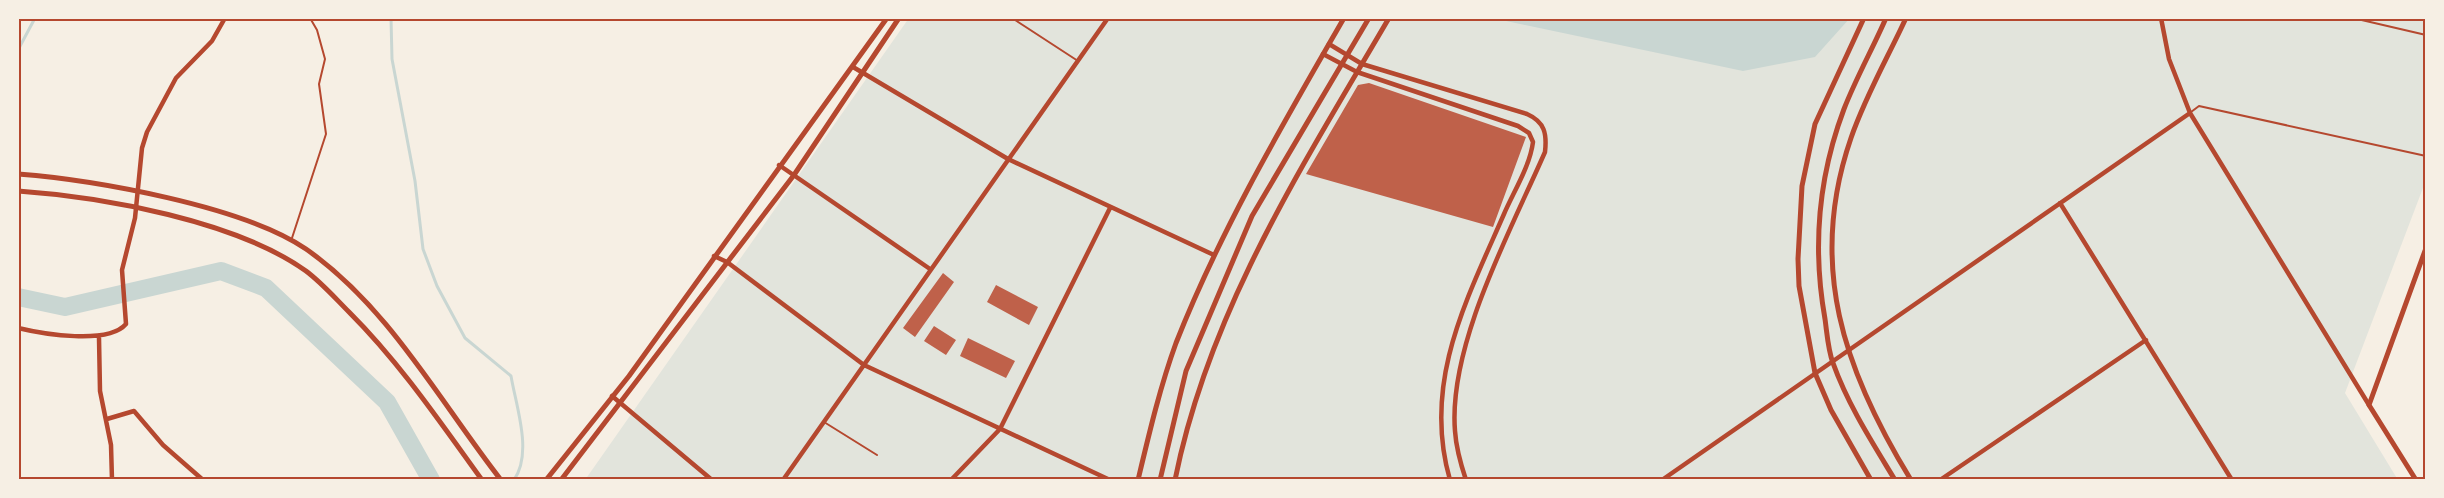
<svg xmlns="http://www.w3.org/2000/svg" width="2444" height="498" viewBox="0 0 2444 498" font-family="'IBM Plex Sans',sans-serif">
  <rect width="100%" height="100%" fill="#f6efe4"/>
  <!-- green -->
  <path fill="#e2e4dc" d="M909 18H2426V180L2345 393 2398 480H585Z"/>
  <!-- water -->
  <path fill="#c9d6d2" d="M1492 18H1850L1815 57 1743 71Z"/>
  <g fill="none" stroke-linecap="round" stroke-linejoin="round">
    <!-- stream -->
    <path stroke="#c9d6d2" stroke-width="3" d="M391 18 392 59 415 181 423 249 437 286 465 338 511 376C516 406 533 453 514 480
      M18 50 35 18"/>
    <!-- river -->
    <path stroke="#c9d6d2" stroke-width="18" d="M18 297 65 307 221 271 266 288 387 402 431 480"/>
  </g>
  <!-- building -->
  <path fill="#bf614a" d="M1369 83 1526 137 1493 227 1306 174 1358 85Z
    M943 273 954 282 915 337 903 328Z
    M996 285 1038 307 1029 325 987 302Z
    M934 326 956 340 946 355 924 341Z
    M968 338 1015 361 1006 378 960 356Z"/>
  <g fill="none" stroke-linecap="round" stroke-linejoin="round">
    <!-- service -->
    <path stroke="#b5482f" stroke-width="2" d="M1012 18 1078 61
      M2353 18 2426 35
      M2191 112 2199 106 2426 156
      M292 238 326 134 319 84 325 59 317 30 310 18
      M824 422 877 455"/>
    <!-- minor -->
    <path stroke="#b5482f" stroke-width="4.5" d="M2161 18 2169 59 2190 113 2369 405
      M1329 44 1362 64 1527 114C1545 122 1547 134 1545 152 1511 230 1448 345 1455 431 1456 447 1461 465 1466 480
      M1323 54 1357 72 1518 126 1529 133 1533 142C1530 166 1514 191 1504 214 1466 301 1422 383 1450 480
      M853 67 1008 159 1214 255
      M779 165 930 269
      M2060 203 2232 480
      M714 256 727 262 864 365 1110 480
      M18 328C43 334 108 345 126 324L122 270 135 218 142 148 147 132 176 78 212 41 225 18
      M99 338 100 391 111 445 112 480
      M612 396 712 480
      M107 419 134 411 163 445 203 480
      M783 480 1108 18
      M951 480 1000 429 1110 208
      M1662 480 2190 113
      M1940 480 2146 340"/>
    <!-- tertiary -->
    <path stroke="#b5482f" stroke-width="5" d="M1864 18 1815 124 1802 186 1798 259 1799 286 1815 373 1831 410 1871 480
      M1886 18C1873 48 1856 78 1844 109 1818 178 1812 246 1825 319 1827 333 1828 350 1833 363 1848 405 1872 442 1895 480
      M1906 18C1888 57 1865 97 1851 138 1807 265 1844 371 1911 480
      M18 174C95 180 243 206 306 249 389 307 440 402 501 480
      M18 191C104 197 236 221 306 271 322 283 335 298 349 312 400 363 440 422 482 480
      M546 480 629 376 887 18
      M561 480 794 175 899 18
      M1138 480C1149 434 1160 387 1176 343 1221 229 1283 124 1344 18
      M1160 480 1186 371 1252 216 1369 18
      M1175 480C1209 310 1303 165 1389 18
      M2416 480 2369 405 2426 248"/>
  </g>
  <!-- border -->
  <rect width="2444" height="498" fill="none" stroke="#f6efe4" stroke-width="39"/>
  <rect x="20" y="20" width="2404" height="458" fill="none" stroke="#b5482f" stroke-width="2"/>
</svg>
